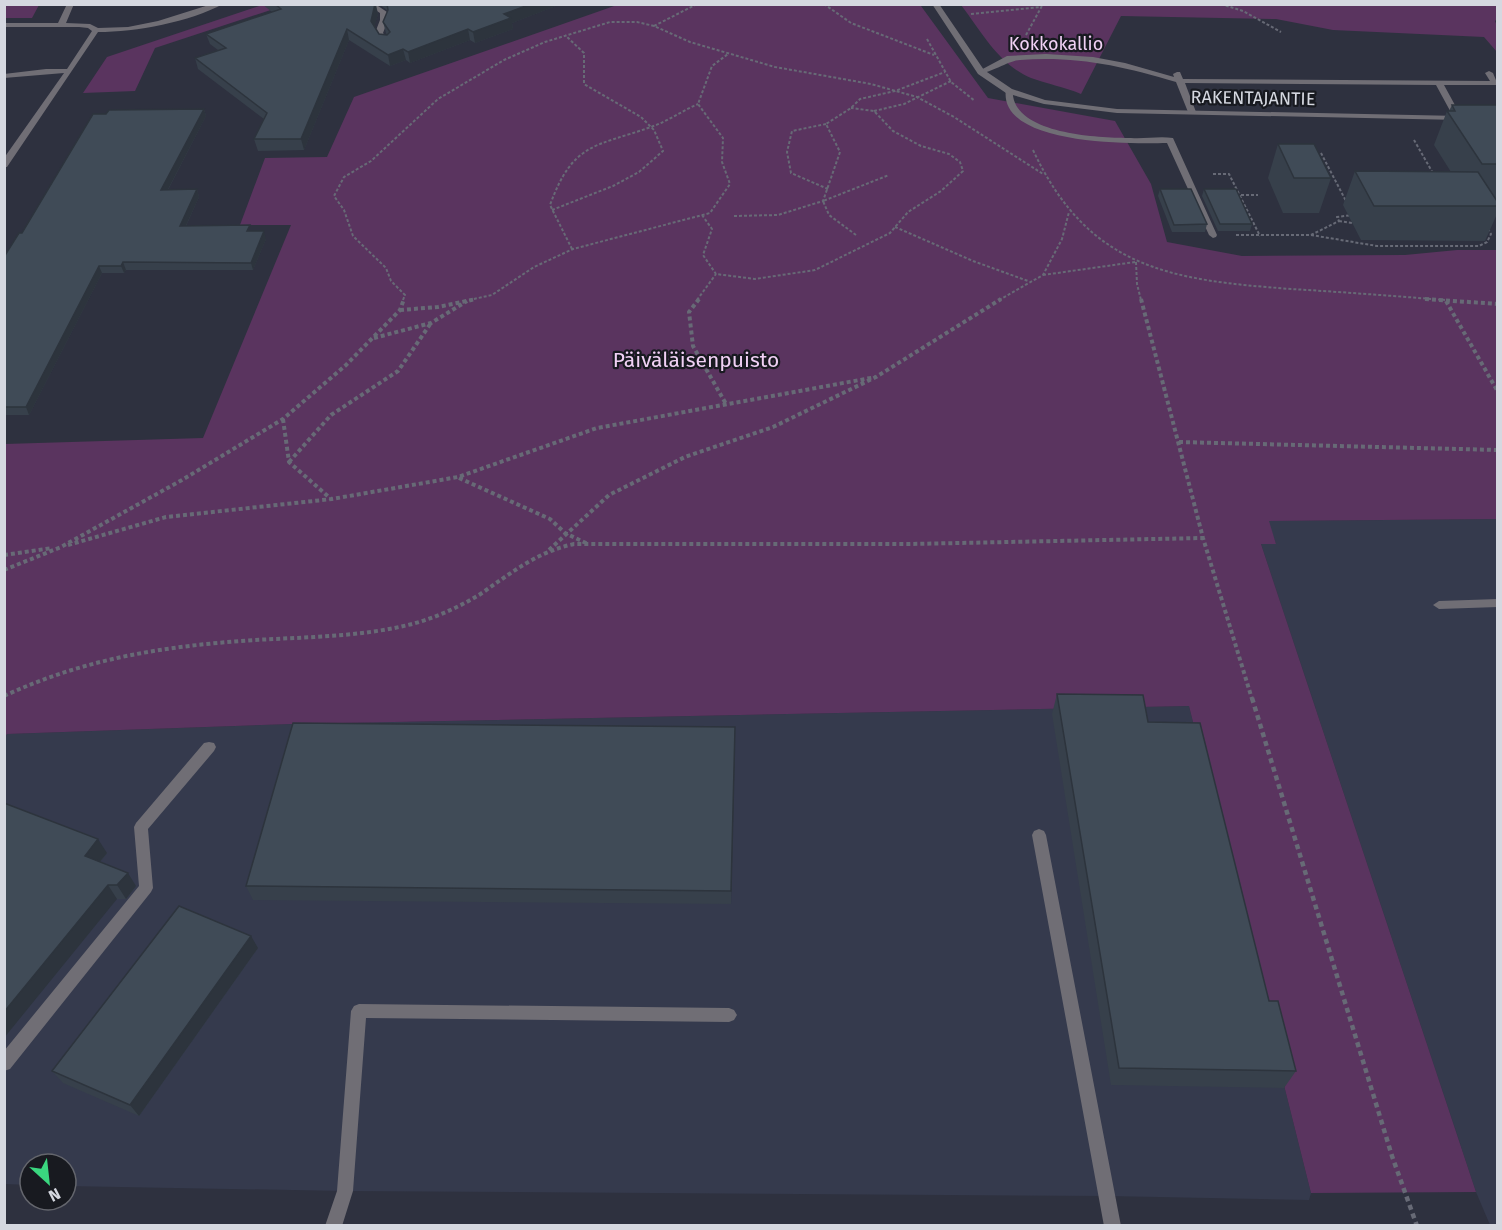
<svg xmlns="http://www.w3.org/2000/svg" width="1502" height="1230" viewBox="0 0 1502 1230" font-family="'Fira Sans',sans-serif">
  <rect width="100%" height="100%" fill="#2e313f"/>
  <!-- built -->
  <path fill="#353a4d" d="M1497 519V1225H1490L1476 1192 1261 544H1276L1268 521Z
    M1189 706 1311 1193 1309 1200 1108 1196 345 1191 66 1186V1164H30V1185L5 1184 4 737 7 734 292 724Z"/>
  <!-- green -->
  <path fill="#5a345f" d="M916 4 921 6 988 98 1115 121 1151 184 1167 242 1242 256 1405 255 1457 250H1497V519L1269 521 1276 544H1261L1476 1192 1311 1193 1189 706 292 724 7 734 5 737V444L203 438 291 225H240L265 158 327 157 354 97 617 5Z
    M4 5 5 4 39 5 32 18H5Z
    M262 5H286L155 48 135 91 83 93 107 57Z
    M961 5H1497V19L1495 21 1497 26V52L1484 37 1333 30 1276 19 1121 16 1081 94C1065 87 1047 84 1031 78 999 65 981 31 961 5Z"/>
  <g fill="none" stroke-linecap="round" stroke-linejoin="round">
    <!-- path-far2 -->
    <path stroke="#676a76" stroke-width="2" stroke-dasharray="3 2" stroke-linecap="butt" d="M824 4 851 23 934 55
      M1221 4 1243 11 1281 32
      M971 14 1041 7
      M654 26 697 4
      M1026 35 1043 4
      M927 39 951 82 975 101
      M874 111 904 104 951 81
      M826 124 792 131 787 152 791 173 828 189
      M1414 140 1434 175
      M1033 150C1089 270 1172 280 1291 289 1342 292 1394 296 1445 300
      M1321 153 1347 203
      M1213 174H1229L1260 236
      M1241 195H1258
      M552 210 613 186 639 172 663 151 654 130 641 117 584 84V53L565 35
      M702 215 712 229 703 255 716 274 755 279 815 270 890 233 908 212 941 191 963 171 960 162 949 154 921 146 893 131 874 111 851 108
      M734 216 778 215 823 201 840 152 826 124 851 108 860 99 895 91 945 72
      M1339 221 1352 223
      M895 227 973 261 1028 281
      M856 235 829 215 823 201 889 175
      M1236 235H1311L1339 221 1337 217 1352 215
      M1311 235 1377 246H1479L1487 242 1491 234 1487 227
      M572 249 550 205C573 142 595 147 651 127 668 121 682 111 698 104
      M1136 262 1137 284 1141 300
      M1043 275 1135 262
      M403 300 405 295 391 281 386 268 353 236 344 210 334 196 344 177 371 161 438 99 504 60 545 42 610 22H637L654 26 690 42 775 67 871 84 917 97 954 117 1043 174
      M469 300 492 295 534 267 573 249 710 213 730 184 722 162 723 138 698 104 712 66 728 54
      M697 300 716 274
      M999 300 1043 275 1062 239 1069 212"/>
    <!-- path-far1 -->
    <path stroke="#676a76" stroke-width="4" stroke-dasharray="4 3" stroke-linecap="butt" d="M699 299 689 312 693 346 726 404
      M1141 299 1203 538 1252 699
      M1425 299 1498 304
      M1446 301 1498 392
      M400 310 438 307 476 299
      M374 338 431 323 467 301
      M283 419 289 462 331 499
      M1179 442 1498 450
      M289 462 331 415 398 371 431 323
      M459 478 550 519 565 533 588 544
      M68 545 166 517 332 499 458 477 597 428 876 377
      M549 550 609 495 685 457 773 427 876 377 1001 299
      M4 555 52 548
      M4 570 61 547 182 480 283 419 346 365 400 310 404 299
      M4 696C86 658 165 646 255 640 306 637 358 637 408 625 433 619 457 608 479 595 510 574 536 552 574 544H910L1203 538"/>
    <!-- path -->
    <path stroke="#676a76" stroke-width="4.5" stroke-dasharray="5 4" stroke-linecap="butt" d="M1252 698 1392 1156 1417 1226"/>
    <!-- lane -->
    <path fill="#706e75" fill-rule="evenodd" d="M366 4H375L387 12 388 20 383 33 390 42 389 44H383L375 33 380 20V13Z
      M1046 54 1093 57 1125 63 1174 77 1173 74 1177 72H1180L1183 79 1490 81 1485 73 1489 71 1493 73 1498 85H1444L1462 118 1458 120 1454 118 1436 85 1185 83 1196 112 1192 114 1188 112 1176 82C1121 66 1078 56 1020 60 1008 60 985 77 977 72L1007 56Z
      M1006 89H1012C1013 94 1013 99 1015 103 1029 135 1101 138 1131 138 1145 139 1159 136 1173 138L1217 235 1216 237 1213 238 1209 235 1167 143C1133 144 997 146 1006 89Z
      M1498 599V607L1439 609 1433 605 1439 601Z
      M209 742 214 743 216 747 214 751 148 829 153 888 151 892 10 1069 4 1071V1051L139 886 134 827 136 823 204 743Z
      M1039 829 1044 831 1046 835 1121 1226H1104L1032 835 1034 831Z
      M359 1004 729 1008 734 1010 737 1015 734 1020 729 1022 366 1018 353 1191 342 1226H325L337 1191 351 1011 354 1006Z"/>
    <!-- street -->
    <path fill="#706e75" fill-rule="evenodd" d="M67 4H74L66 23 90 24 98 28 128 27 158 21 212 4H223C190 22 136 32 98 32L7 167H4V158L64 73 4 78V74L46 69H67L92 31 88 28 79 27H4V23H58Z
      M932 4H939L984 70 1012 89 1045 100 1117 109 1460 116 1464 118 1460 120 1117 113 1044 104 1006 93 978 74Z"/>
  </g>
  <!-- wall -->
  <path fill="#37404b" d="M262 4H376L378 14 374 27 379 34 387 35 386 33 383 22 388 11 379 4H561L512 23 513 29 475 43 470 40 410 63 406 60 390 66 349 40 304 150 258 151 254 139 264 119 198 69 195 58 218 50 210 44 206 34 272 12Z
    M1452 105H1497V198H1496L1497 201V214L1485 241 1361 240 1343 205 1355 171 1451 172 1434 145 1447 111H1449Z
    M204 109 206 116 168 190 197 189 199 197 186 226 252 231 266 239 253 270H126L124 273H102L29 415H4V257L22 233Z
    M1278 144 1331 178 1319 213H1283L1268 178Z
    M1160 189 1207 224 1205 232H1172L1158 196Z
    M1204 189 1252 224 1250 231H1218L1202 196Z
    M1057 694 1148 722 1269 1001 1296 1071 1284 1088 1111 1085 1052 714Z
    M735 741 731 904 253 900 246 886Z
    M4 803 107 853 100 862 136 886 126 899H117Z
    M258 948 139 1116 63 1083 52 1071Z"/>
  <!-- shaded-wall -->
  <path fill="#2d343d" d="M375 4 378 14 373 32 371 21Z
    M531 4H561L512 23 513 29 475 43 473 32 504 14Z
    M347 29 349 40 304 150 301 139Z
    M468 29 470 40 410 63 408 52Z
    M403 49 406 60 390 66 388 55Z
    M204 109 206 116 164 197 161 190Z
    M197 189 199 197 182 234 180 226Z
    M264 231 266 239 253 270 251 263Z
    M123 262 126 270 124 273 121 266Z
    M99 266 102 273 29 415 26 407Z
    M735 727V741L731 904V891Z
    M98 839 107 853 94 869 85 856Z
    M128 873 136 886 126 899 117 885Z
    M108 885 117 899 4 1038V1012Z
    M251 936 258 948 139 1116 130 1105Z"/>
  <!-- building -->
  <path fill="#404b57" stroke="#2d343d" stroke-width="1.5" d="M275 4H375L371 21 379 34 387 35 390 32 383 22 388 10 387 4H531L504 14 511 18 473 32 468 29 408 52 403 49 388 55 347 29 301 139H254L267 113 195 58 226 48 206 34 281 9Z
    M1452 105H1497V164H1482L1447 111H1455Z
    M204 109 161 190 197 189 180 226 250 225 247 231H264L251 263 123 262 121 266H99L26 407H4V257L19 233H22L93 114H106L109 110Z
    M1278 144H1314L1331 178H1294Z
    M1355 171 1478 172 1497 201V206H1374Z
    M1160 189H1191L1207 224 1174 225Z
    M1204 189H1236L1252 224H1220Z
    M1057 694 1143 695 1148 722 1200 723 1269 1001H1278L1296 1071 1119 1068Z
    M293 723 735 727 731 891 246 886Z
    M4 803 98 839 85 856 128 873 117 885H108L4 1012Z
    M179 906 251 936 130 1105 52 1071Z"/>
  <g text-anchor="middle" dominant-baseline="central" stroke-width="4.5" stroke-linejoin="round" paint-order="stroke">
    <!-- far-park labels -->
    <g font-size="18" fill="#f0d0f4" stroke="#181a20">
      <text x="1056" y="44">Kokkokallio</text>
    </g>
    <!-- far-street labels -->
    <g font-size="18" fill="#d5d8e0" stroke="#181a20">
      <text transform="translate(1253 98) rotate(1)">RAKENTAJANTIE</text>
    </g>
    <!-- park labels -->
    <g font-size="21" fill="#f0d0f4" stroke="#181a20">
      <text x="696" y="360">Päiväläisenpuisto</text>
    </g>
  </g>
  <!-- border -->
  <rect width="1502" height="1230" fill="none" stroke="#d5d8e0" stroke-width="12"/>
  <!-- north arrow -->
  <g transform="translate(48 1182) rotate(153)"><circle r="28" fill="#181a20" stroke="#64666d" stroke-width="1.5"/>
  <path d="M0-4.5L10 22L0 15L-10 22Z" fill="#3ad77f"/>
  <text y="-9" font-size="16" font-weight="bold" text-anchor="middle" fill="#d5d8e0">N</text>
  </g>
</svg>
